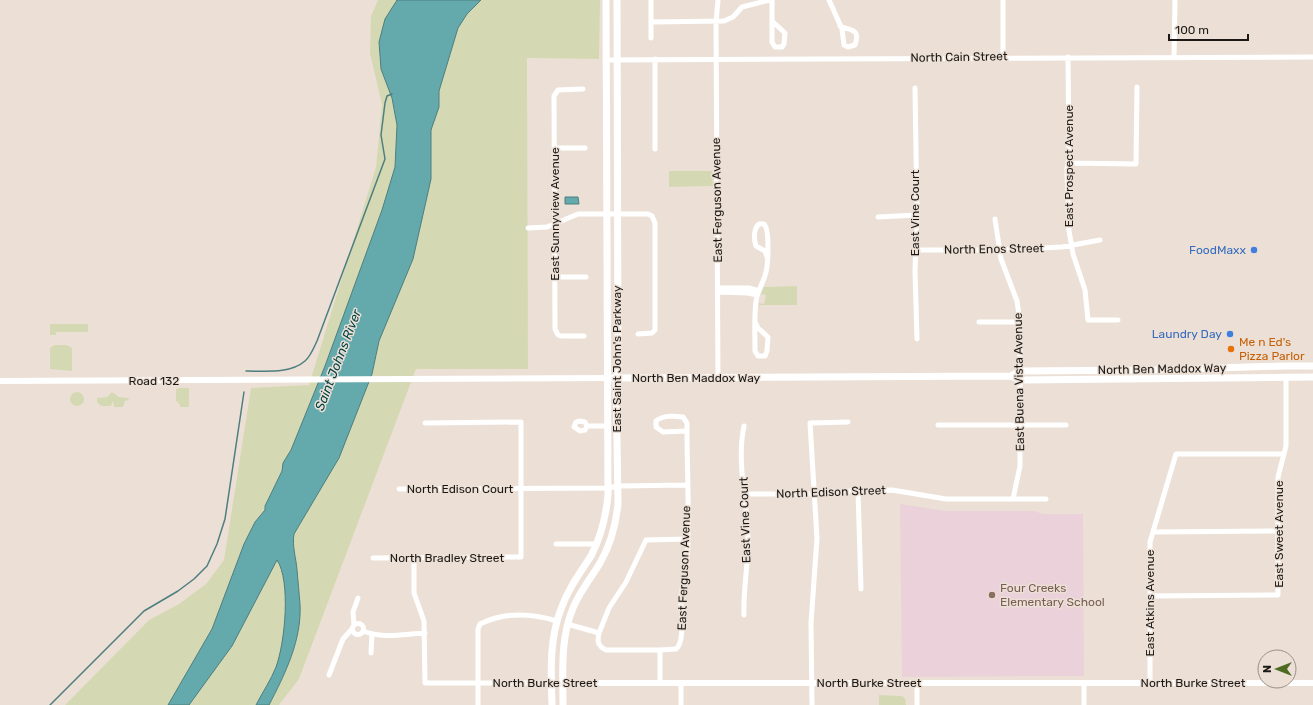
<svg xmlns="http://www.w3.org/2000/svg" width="1313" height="705" viewBox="0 0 1313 705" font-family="Rubik,sans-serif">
  <rect width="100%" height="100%" fill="#ece0d6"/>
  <!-- education -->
  <path fill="#ead1da" d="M900 504 946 511H1034L1043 514H1083L1084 676 902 677Z"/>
  <!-- green -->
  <path fill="#d5d9b3" d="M378 0H600L599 59 527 58 528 369H416L299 679 279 705H65L149 620 179 604 206 584 224 560 251 388 309 385 376 167 382 105 370 53 371 16Z
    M669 171H712L713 186 669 187Z
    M797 286V305H759V303L764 304 766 295 761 294 764 287Z
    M50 324H88V332H56V335H50Z
    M54 345H67L72 348V371L50 369V348Z
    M180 388H189V407H180L179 403 176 401V389Z
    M70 399a7 7 0 1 1 14 0a7 7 0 1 1-14 0Z
    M112 392 119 397 128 398 129 400 125 401 123 407H114L113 401 111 406H101L97 402V398L107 397Z
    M879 695 902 696 905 698 906 705H879Z"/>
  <!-- water -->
  <path fill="#64a9ac" stroke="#4e7e7f" d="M397 0H481L467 14 458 28 439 91V107L431 130V179L413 259 379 341 372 374 339 458 294 534C292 547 296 557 297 570 298 581 299 592 300 604 302 640 285 674 269 705H256C262 693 271 680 276 667 285 643 291 581 277 560L232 646 189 705H168L212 629 244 544 255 522 265 510V506L282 471 283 463 291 450 325 366 382 210 395 167 397 125 392 98 381 69 379 42 385 19Z
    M565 197H578L579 204H565Z"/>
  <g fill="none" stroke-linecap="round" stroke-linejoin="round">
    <!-- stream -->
    <path stroke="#4e7e7f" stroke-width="1.5" d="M246 371C266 371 290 374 305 361 311 356 314 347 317 341L385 159 381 135 385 103 387 96 392 94
      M50 705 144 611 178 591 194 579 207 566 217 544 225 519 244 392"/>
    <!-- minor -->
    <path stroke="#fff" stroke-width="5" d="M651 0V38
      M718 0 716 22 718 378
      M829 0 842 29 844 45 848 47 855 45C861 28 850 31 840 26
      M1003 0V57
      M772 21 785 33 784 44 782 47H775L772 42V0
      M651 22 724 21 733 17 742 7 770 0
      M1068 57 1069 155 1067 169 1069 231 1073 254 1085 290 1088 320H1118
      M1174 58 1175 0
      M655 59V149
      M605 60 1313 57
      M915 88 917 215 915 271 917 339
      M583 89 558 90 554 96 555 329 558 335 561 336H584
      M554 148H585
      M1068 163 1136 164 1137 87
      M878 217 917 215
      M995 219 1001 259 1017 301 1020 322V466L1013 499
      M528 228 547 227 578 214H648L652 216 655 223V330L652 333 638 334
      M916 250H999L1062 247 1100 240
      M555 277H586
      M718 288H749L759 291
      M718 292 748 293 757 295
      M755 322 758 328 768 337 767 351 765 356H758L755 351C755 334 754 317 756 301 757 291 764 282 766 272 768 264 770 230 764 224H759C753 229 754 240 756 246L765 251 767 257
      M979 322H1020
      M938 425H1066
      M587 426 585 430 580 431 574 427 576 422 579 421 585 422 587 426H607
      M744 426C736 463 748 504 748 542 748 566 743 590 744 615
      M399 489 608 488 619 486 687 485
      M858 491 861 589
      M745 494H823L851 491 892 490 946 499H1046
      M1153 532 1278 531
      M556 544H597
      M373 558 521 557V422L425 423
      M414 558V593L424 621 425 683H552
      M1150 596 1278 595V477L1286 446V377
      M352.5 629a5.5 5.5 0 1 1 11 0a5.5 5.5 0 1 1-11 0Z
      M354 624 353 612 358 598
      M567 624 599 633C597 642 598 646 606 650H660
      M363 631C383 639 403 634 425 633
      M599 633 609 608 626 582 646 540 687 539
      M371 653 372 634
      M329 675 343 639 352 629
      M660 682V650L676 649C686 641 680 608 681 596 682 585 686 574 687 563 690 519 687 475 687 431V423L683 417C674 416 663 415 656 421V427L663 432 687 431
      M917 683V705
      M1150 683V542L1176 454H1284
      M478 705V629L480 624C504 612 531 613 557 621
      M681 705V683
      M812 705 811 623 817 538 810 423 848 422
      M1084 705V683"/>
    <!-- tertiary -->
    <path stroke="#fff" stroke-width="6" d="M0 381 606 378
      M552 683H1313"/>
    <!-- secondary -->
    <path stroke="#fff" stroke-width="7" d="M1011 376 1020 371 1154 370 1284 366H1313
      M612 378 1011 376 1020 380 1313 377
      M552 705C551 672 549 640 561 609 568 589 580 573 591 556 601 537 606 516 608 495L606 0
      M563 705C563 672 560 639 573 608 580 591 591 578 600 563 610 546 616 523 618 504L616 378 618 368 617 0"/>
  </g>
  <!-- markers -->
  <g fill="#3f7fe0" stroke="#ece0d6" stroke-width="1.5">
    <circle cx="1254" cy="250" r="4"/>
    <circle cx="1230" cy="334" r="4"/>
  </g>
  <circle fill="#e8710a" stroke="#ece0d6" stroke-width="1.5" cx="1231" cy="349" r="4"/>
  <circle fill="#8d6e63" stroke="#ece0d6" stroke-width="1.5" cx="992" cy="595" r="4"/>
  <g text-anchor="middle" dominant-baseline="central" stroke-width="3" stroke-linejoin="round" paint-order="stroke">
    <!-- street labels -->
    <g font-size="12" fill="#1c1815" stroke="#ece0d6">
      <text transform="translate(959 57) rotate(-1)">North Cain Street</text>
      <text transform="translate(1069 166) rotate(-90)">East Prospect Avenue</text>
      <text transform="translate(717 200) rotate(-91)">East Ferguson Avenue</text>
      <text transform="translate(915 213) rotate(-90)">East Vine Court</text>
      <text transform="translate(555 214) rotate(-90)">East Sunnyview Avenue</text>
      <text transform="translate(994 249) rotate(-1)">North Enos Street</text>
      <text transform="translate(617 359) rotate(-90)">East Saint John's Parkway</text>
      <text transform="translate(1162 369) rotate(-1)">North Ben Maddox Way</text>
      <text x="696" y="378">North Ben Maddox Way</text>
      <text x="154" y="381">Road 132</text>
      <text transform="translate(1019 382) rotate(-91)">East Buena Vista Avenue</text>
      <text x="460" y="489">North Edison Court</text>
      <text transform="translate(831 492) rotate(-2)">North Edison Street</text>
      <text transform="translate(745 520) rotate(-92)">East Vine Court</text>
      <text transform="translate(1279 534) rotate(-90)">East Sweet Avenue</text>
      <text x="447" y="558">North Bradley Street</text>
      <text transform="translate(684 568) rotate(-88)">East Ferguson Avenue</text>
      <text transform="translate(1150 603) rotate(-90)">East Atkins Avenue</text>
      <text x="545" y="683">North Burke Street</text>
      <text x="869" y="683">North Burke Street</text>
      <text x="1193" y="683">North Burke Street</text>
    </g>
    <!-- shop labels -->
    <g font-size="12" fill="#366cbe" stroke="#ece0d6" text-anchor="end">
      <text x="1246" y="250">FoodMaxx</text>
      <text x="1222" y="334">Laundry Day</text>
    </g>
    <!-- food labels -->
    <g font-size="12" fill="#c56008" stroke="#ece0d6" text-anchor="start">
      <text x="1239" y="342">Me n Ed's<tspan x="1239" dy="14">Pizza Parlor</tspan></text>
    </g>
    <!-- education labels -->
    <g font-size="12" fill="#785e54" stroke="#ece0d6" text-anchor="start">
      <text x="1000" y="588">Four Creeks<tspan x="1000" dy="14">Elementary School</tspan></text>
    </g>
    <!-- water labels -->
    <g font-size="13" font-style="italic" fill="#004346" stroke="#ece0d6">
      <text transform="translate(338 360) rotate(-69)">Saint Johns River</text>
    </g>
  </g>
  <!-- north arrow -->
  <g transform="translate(1277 669) rotate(270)"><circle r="19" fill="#ece0d6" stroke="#999089"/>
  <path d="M0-3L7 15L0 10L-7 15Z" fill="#4e6c21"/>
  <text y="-6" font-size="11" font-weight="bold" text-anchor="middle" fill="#1c1815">N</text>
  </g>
  <!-- scale -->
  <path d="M1169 34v6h79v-6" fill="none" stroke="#1c1815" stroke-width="2"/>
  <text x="1175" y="34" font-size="12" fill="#1c1815" stroke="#ece0d6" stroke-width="3" paint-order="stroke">100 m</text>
</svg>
